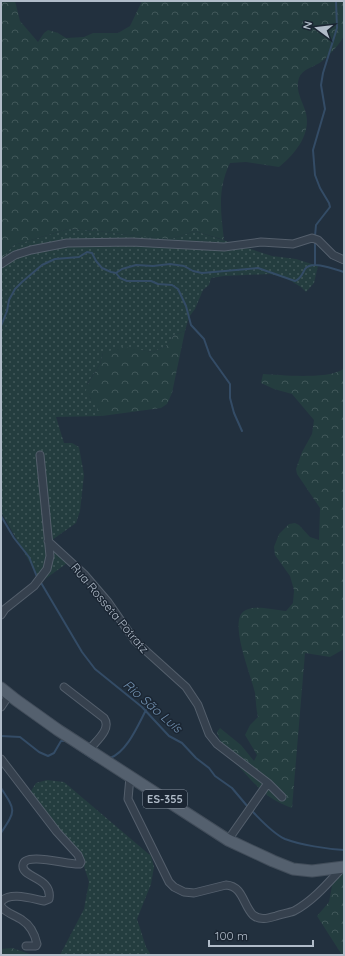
<svg xmlns="http://www.w3.org/2000/svg" width="345" height="956" viewBox="0 0 345 956" font-family="Quicksand,sans-serif">
  <defs>
    <pattern id="grass-dots" width="8" height="8" patternUnits="userSpaceOnUse"><rect width="8" height="8" fill="#243d3f"/><path d="M2 2h.1M6 6h.1" fill="none" stroke="#415759" stroke-width="1.8" stroke-linecap="round"/></pattern>
    <pattern id="forest-crowns" width="20" height="18" patternUnits="userSpaceOnUse"><rect width="20" height="18" fill="#243d3f"/><path d="M2 6a3 3 0 1 1 6 0M12 15a3 3 0 1 1 6 0" fill="none" stroke="#415759"/></pattern>
  </defs>
  <rect width="100%" height="100%" fill="#22303e"/>
  <!-- grass -->
  <path fill="url(#grass-dots)" d="M68 229 99 231 143 237 171 239 195 231 272 256 296 259 318 266 314 283 306 292 301 287 286 278 270 274 224 276 211 278 209 285 203 290 195 309 189 317 185 331 174 335 166 346 153 352 140 350 103 353 100 364 87 384 90 398 94 401 102 416 56 417 64 443H72L79 447 84 475 80 511 76 523 52 540 70 561 41 582 1 512V259L14 245Z
    M47 780 64 782 151 856 154 867 151 884 137 919 146 947 151 955H60L84 909 89 882 81 857 28 796 36 783Z"/>
  <!-- forest -->
  <path fill="url(#forest-crowns)" d="M1 1H15L20 21 38 42 44 33 48 30 58 33 66 38 84 37 93 33H118L130 26 142 1H344C344 11 345 26 344 35 343 41 326 59 321 62 314 67 302 69 299 78 295 90 302 100 305 110 313 133 295 154 279 167L246 162 230 163C217 190 221 212 224 240L195 231 171 239 143 237 99 231 68 229 14 245 1 259Z
    M185 331 172 393 167 404 161 408 102 416 86 391 87 385 100 364 103 353 123 347 153 352 166 346 174 335Z
    M344 368V649L330 657 305 653 292 808C281 804 271 799 262 791 250 780 220 747 217 732L220 728 241 745 254 761 257 755 245 735 250 725 258 717C256 709 256 701 255 693 252 677 228 622 244 611 254 604 275 610 286 611L293 603 294 590 290 576 275 555 274 547 279 534 289 524 295 523 299 525 310 537 319 540 320 508 297 474 296 469 302 452 312 434 314 420 292 394 274 389 261 383 263 374C280 375 333 380 344 368Z
    M344 874V955H342L317 916 329 902 334 875Z
    M12 948 33 955H1V949Z"/>
  <g fill="none" stroke-linecap="round" stroke-linejoin="round">
    <!-- stream -->
    <path stroke="#344c66" stroke-width="2" d="M315 236 316 225 330 207 329 203 320 188 315 175 313 150 325 109 321 85 323 73 337 28 336 1
      M315 264V243
      M116 273 120 278 127 281H151L158 284 172 285 178 289 186 306 191 325 204 339 210 356 230 384V398L234 413 242 431
      M1 326 7 311 9 300 15 289 22 282 42 265 55 259 79 257 87 252 92 253 96 261 102 268 111 272 116 273 122 269 136 265 153 266 170 264 184 266 193 271 202 273 258 268 295 281C301 279 302 274 305 269 312 260 334 269 344 272
      M1 516 14 538 29 557 37 577
      M40 581 82 652 95 669 142 707 169 736 182 743 196 758 209 768 215 776 232 788 248 807
      M1 736 20 737 39 752 48 756 54 753 61 741H65
      M69 743 94 760 99 762
      M110 758C127 752 138 725 146 710
      M1 788C16 811 16 810 1 833
      M251 810C261 820 272 833 285 839 301 845 327 849 344 850"/>
    <!-- minor casing -->
    <g stroke="#545f6c" stroke-width="9">
      <path id="minor" d="M1 264 15 255 31 250 67 243 132 242 224 247 261 242 293 244 312 238 318 240 333 255 344 260
        M48 541 84 574 108 602 135 641 186 687 198 705 209 734 217 744 268 783 282 797
        M1 615 5 609 34 586 47 569 50 556 40 455
        M64 687 104 718C112 729 96 741 89 750
        M1 707 9 695
        M1 759 57 832 78 855 81 862 80 864C71 866 25 851 23 865 21 878 53 877 49 899L44 901C33 899 9 891 1 902
        M130 777 128 799 169 882 174 887 184 892 194 893 226 885C243 886 243 905 253 915 260 921 269 918 276 916 282 914 289 913 294 911 313 901 328 883 342 868
        M228 840 268 783
        M1 906C5 913 15 915 22 920 30 925 35 935 37 944L36 946H26"/>
    </g>
    <!-- primary casing -->
    <g stroke="#424d5a" stroke-width="13">
      <path id="primary" d="M1 688 16 700 58 730 228 840 273 861 293 869 312 871 344 867"/>
    </g>
    <!-- minor -->
    <use href="#minor" stroke="#36414e" stroke-width="7"/>
    <!-- primary -->
    <use href="#primary" stroke="#54606e" stroke-width="11"/>
  </g>
  <g text-anchor="middle" dominant-baseline="central" stroke-width="3" stroke-linejoin="round" paint-order="stroke">
    <!-- shield labels -->
    <rect fill="#1b2633" stroke="#848f9c" stroke-width="1" x="143" y="790" width="44" height="18" rx="3"/>
    <g font-size="11" font-weight="bold" fill="#b1bcc9">
      <text x="165" y="799">ES-355</text>
    </g>
    <!-- street labels -->
    <g font-size="12" fill="#b1bcc9" stroke="#1b2633">
      <text transform="translate(110 608) rotate(50)">Rua Rosseta Potratz</text>
    </g>
    <!-- water labels -->
    <g font-size="13" font-style="italic" fill="#708fae" stroke="#1b2633">
      <text transform="translate(153 706) rotate(41)">Rio São Luís</text>
    </g>
  </g>
  <!-- border -->
  <rect width="345" height="956" fill="none" stroke="#b1bcc9" stroke-width="4"/>
  <!-- north arrow -->
  <g transform="translate(317 28) rotate(285)" stroke="#1b2633" stroke-width="3" paint-order="stroke">
  <path d="M0-3L7 15L0 10L-7 15Z" fill="#b1bcc9"/>
  <text y="-6" font-size="11" font-weight="bold" text-anchor="middle" fill="#b1bcc9">N</text>
  </g>
  <!-- scale -->
  <path d="M209 940v6h104v-6" fill="none" stroke="#b1bcc9" stroke-width="2"/>
  <text x="215" y="940" font-size="12" fill="#b1bcc9" stroke="#1b2633" stroke-width="3" paint-order="stroke">100 m</text>
</svg>
